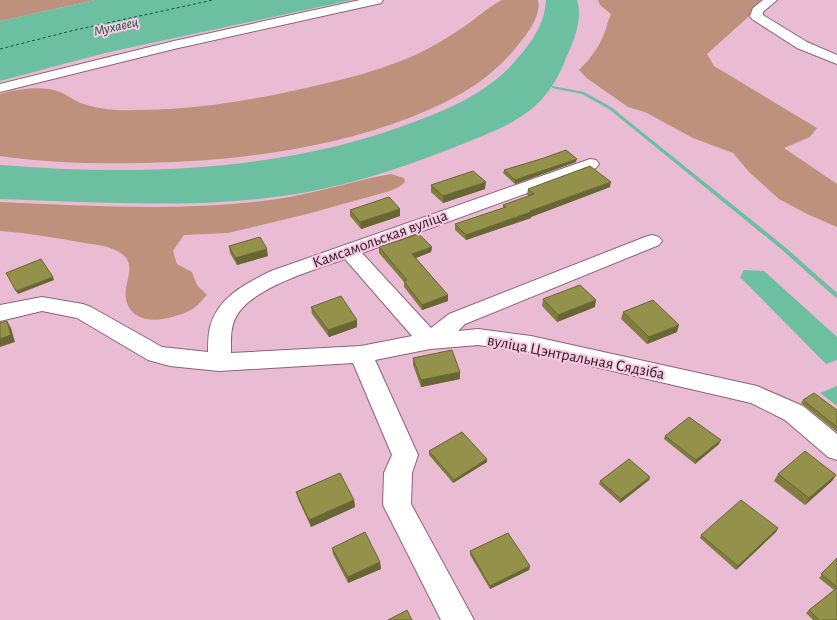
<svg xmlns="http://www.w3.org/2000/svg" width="837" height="620" viewBox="0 0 837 620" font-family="'Alegreya Sans',sans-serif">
  <rect width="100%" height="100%" fill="#eabcd3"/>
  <!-- green -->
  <path fill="#bd917b" d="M0 0H95L0 21Z
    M502 0H538C542 17 524 38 514 50 485 84 450 102 409 118 324 150 235 161 145 163 97 164 48 163 0 156V94C18 89 42 85 60 92 66 94 72 99 78 102 96 109 116 111 135 110 198 110 261 99 323 84 354 77 386 68 415 55 432 47 449 37 465 26 477 18 488 7 502 0Z
    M598 0H767L707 54 714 66 817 128 810 137 784 148 837 184V227L807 214 779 199 750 173 733 153 693 138 645 112 628 107 588 79 579 70C588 61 597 50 602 39 606 31 607 22 611 14L600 5Z
    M391 174 404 178 405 182 399 187 390 191 307 214 228 233 184 235 173 251 177 264 192 272 197 285 207 295C202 300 197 307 191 310 174 319 136 329 127 303 120 284 142 263 117 251 106 245 91 244 79 242 53 237 26 233 0 231V202C93 206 186 212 278 199 316 193 353 181 391 174Z"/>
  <!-- water -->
  <path fill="#6cbfa0" d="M95 0H352L105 53 0 81V21Z
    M546 0H577C583 20 574 40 566 58 545 115 507 126 455 147 400 169 342 188 283 196 189 209 95 202 0 199V165C139 176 282 172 414 122 452 108 490 91 517 59 532 42 545 23 546 0Z
    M744 270 764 271 837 337V360L826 364 740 277Z
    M837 386V406L820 393Z"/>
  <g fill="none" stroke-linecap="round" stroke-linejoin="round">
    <!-- stream -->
    <path fill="#6cbfa0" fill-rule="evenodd" d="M552 86 584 92 611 107 785 247 837 293V298L835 297 781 249 609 109 582 94 552 88Z"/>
    <!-- ferry -->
    <path stroke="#135641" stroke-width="1" stroke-dasharray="3 2.5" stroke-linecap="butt" d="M0 49 75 30 213 0"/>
    <!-- minor casing -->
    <g stroke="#8c6378" stroke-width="2">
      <path id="minor" d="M360 0H383L381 3 377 4 174 49 0 92V84L174 41Z
        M763 0H777L763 12V15L807 42 837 55V64L797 48 752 19 750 16 753 8Z
        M590 159 596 160 599 164 596 168 362 253 431 328 449 314 645 237 652 235 659 237 662 241 659 245 465 324 458 331 478 329 531 336 757 386 803 406 837 434V460L828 457 785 420 751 403 531 352 478 345 430 349 375 360 418 455 412 473 411 504 474 620H441L383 505 384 473 392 455 353 363 219 371 170 366 148 360 77 318 42 311 0 321V305L42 297 83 304 91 307 162 347 208 352C208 344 208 335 210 327 218 297 245 284 271 271ZM345 259 412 336 361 346 231 353C231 340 230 328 236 317 250 288 317 269 345 259Z"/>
    </g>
    <!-- minor -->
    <use href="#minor" fill="#fff" fill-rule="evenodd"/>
  </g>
  <!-- wall -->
  <path fill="#7f7d40" d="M576 162 515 184 503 173 504 170Z
    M431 185 485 189 443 203 431 192Z
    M610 187 531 217V218L466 240 455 230V224L503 208V205L529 196 527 195 528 189Z
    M400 209V216L361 229 350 216V210Z
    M229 246 268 256 237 265 230 253Z
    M379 247H432L431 252 416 258 448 295V301L422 310 404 287V282L379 253Z
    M543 299 595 307 557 322 542 306Z
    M311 307 357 327 329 337 312 314Z
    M623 312 677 332 647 344 621 319Z
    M413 358 460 372V379L421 387 413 365Z
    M803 400 837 410V432L801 403Z
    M665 436 719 444 695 464 664 439Z
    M429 451 487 462 453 483 429 455Z
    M778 474 836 475 832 481 805 505 774 481Z
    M650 477 649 480 620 503 599 484 600 481Z
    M296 492 354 500 355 507 311 527 298 499Z
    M778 528 776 532 736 570 700 538 701 535Z
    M332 548 380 562 381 569 348 583 333 554Z
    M470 551 530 566 529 570 490 589 470 555Z
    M837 558V620H813L806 613 809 610 834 590 819 578Z"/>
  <!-- shaded-wall -->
  <path fill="#686634" d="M577 159 576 162 515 184V180Z
    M486 182 485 189 443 203V196Z
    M611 182 610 187 531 217V218L466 240V235Z
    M400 209V216L361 229 360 222Z
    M432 247 431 252 413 259 412 254Z
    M267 249 268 256 237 265 235 258Z
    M53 277 54 280 18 294 16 291Z
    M448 295V301L422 310V305Z
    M596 300 595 307 557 322 558 315Z
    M357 320V327L329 337 328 330Z
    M7 321 11 328 15 342 0 347V339Z
    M679 325 677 332 647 344 649 337Z
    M460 372V379L421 387V380Z
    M721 440 719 444 695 464 696 460Z
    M487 459V462L453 483 454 480Z
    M836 475 832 481 805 505 809 498Z
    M650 477 649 480 620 503 621 499Z
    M354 500 355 507 311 527 309 520Z
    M778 528 776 532 736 570 738 566Z
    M380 562 381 569 348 583V577Z
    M530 566 529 570 490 589V586Z"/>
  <!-- building -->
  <path fill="#94914a" stroke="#686634" d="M566 150 577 159 515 180 504 170 544 158Z
    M590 166 611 182 530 211 531 212 466 235 455 224 506 207 503 205 534 194 528 189Z
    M473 171 486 182 443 196 431 185Z
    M389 197 400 209 360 222 350 210Z
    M419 234 432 247 412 254 448 295 422 305 404 281 407 280 379 247Z
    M260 237 267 249 235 258 229 246Z
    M41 259 53 277 16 291 6 273Z
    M580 285 596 300 558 315 543 299Z
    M341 296 357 320 328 330 311 307Z
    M653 300 679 325 649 337 623 312Z
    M7 321 11 335 0 339V323Z
    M452 350 460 372 421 380 413 358Z
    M814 393 837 410V427L803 400Z
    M689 417 721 440 696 460 665 436Z
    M462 432 487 459 454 480 429 451Z
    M805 451 836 475 809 498 778 474Z
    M629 459 650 477 621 499 600 481Z
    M340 473 354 500 309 520 296 492Z
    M741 500 778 528 738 566 701 535Z
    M365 532 380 562 348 577 332 548Z
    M508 533 530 566 490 586 470 551Z
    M837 558V587L821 574Z
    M837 588V620H819L809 610Z
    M407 610 412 620H388Z"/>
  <g text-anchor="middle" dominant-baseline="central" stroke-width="4" stroke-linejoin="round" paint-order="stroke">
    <!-- far-water labels -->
    <g font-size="14" font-style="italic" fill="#135641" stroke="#f7c9e0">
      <text transform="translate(116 27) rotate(-13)">Мухавец</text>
    </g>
    <!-- street labels -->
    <g font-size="16" fill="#291821" stroke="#f7c9e0">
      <text transform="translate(380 239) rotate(-20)">Камсамольская вуліца</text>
      <text transform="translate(576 357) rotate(11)">вуліца Цэнтральная Сядзіба</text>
    </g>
  </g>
</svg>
